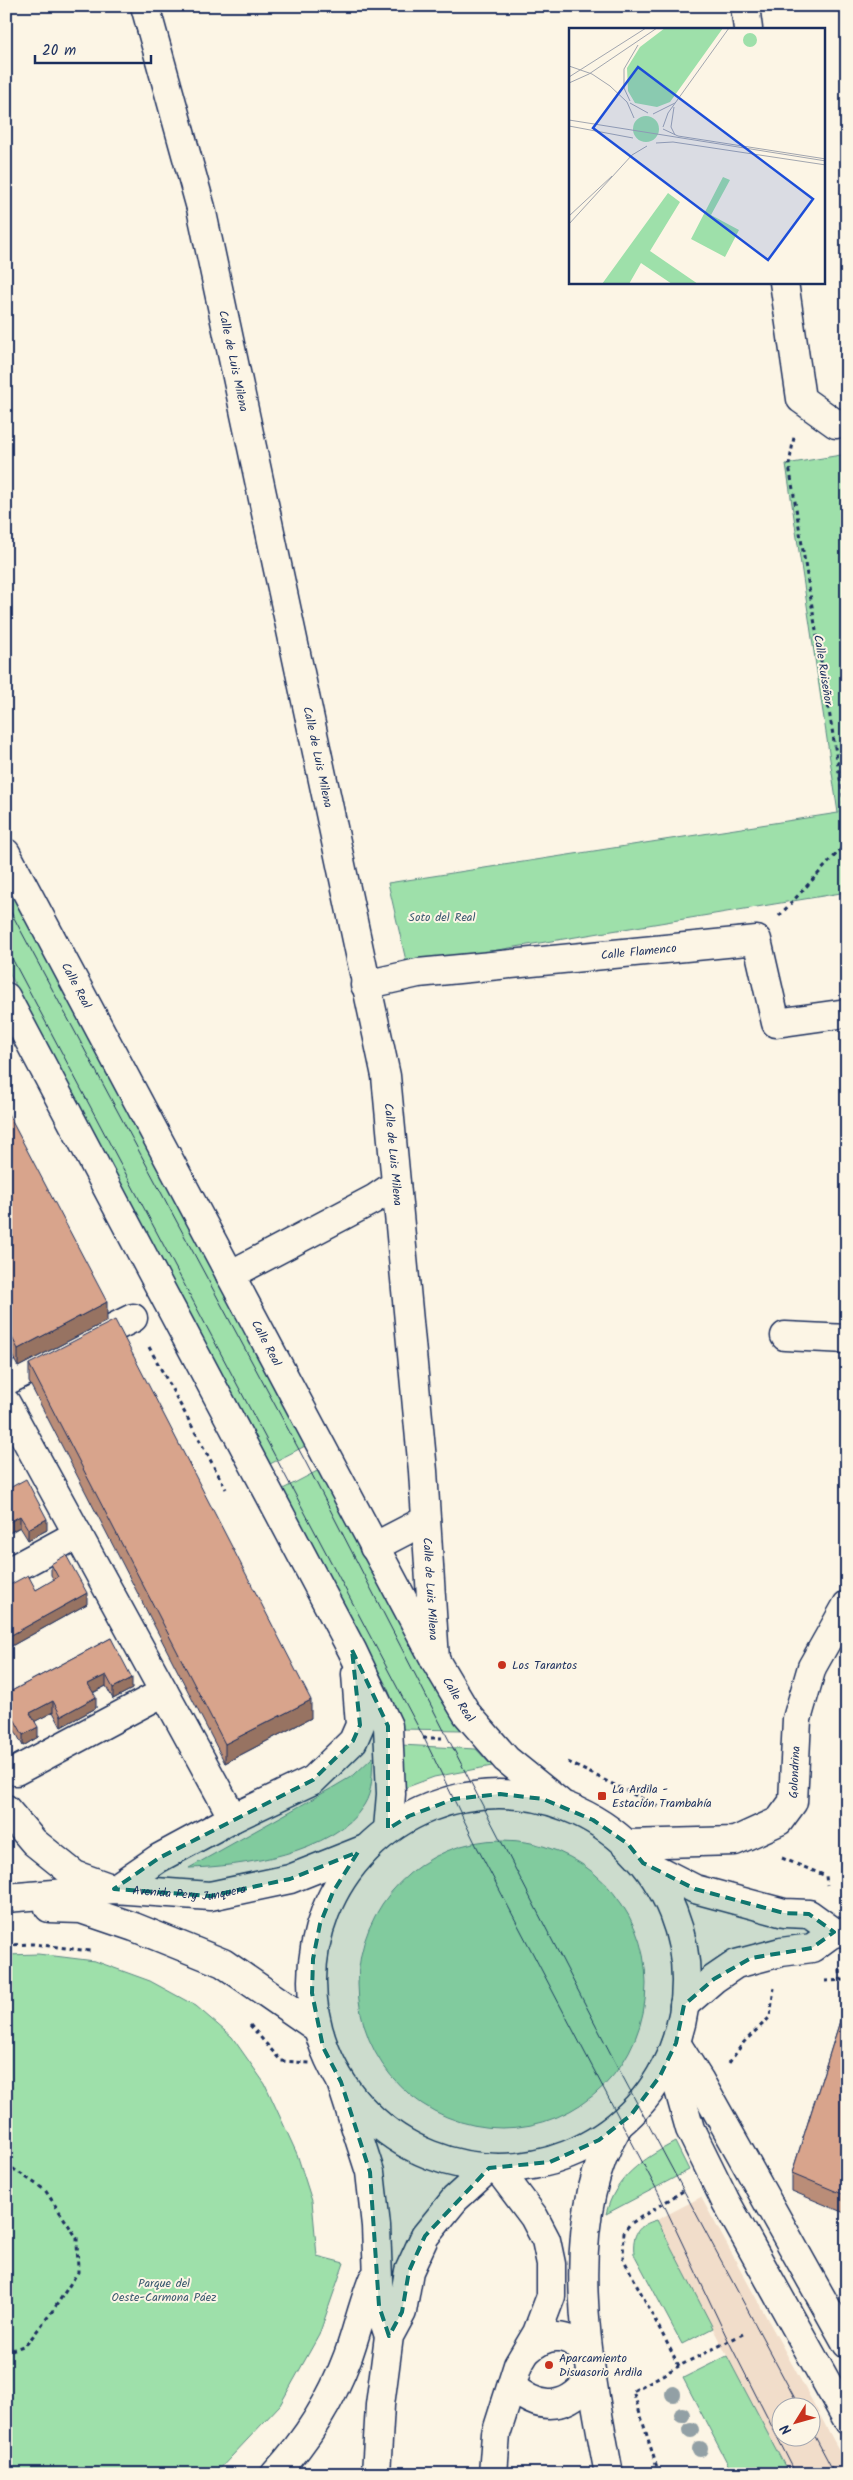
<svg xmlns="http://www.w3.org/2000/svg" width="853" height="2480" viewBox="0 0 853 2480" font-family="Kalam,sans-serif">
  <rect width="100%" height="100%" fill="#fcf5e5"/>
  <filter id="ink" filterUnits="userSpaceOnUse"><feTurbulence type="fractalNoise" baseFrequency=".02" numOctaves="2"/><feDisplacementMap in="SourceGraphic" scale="10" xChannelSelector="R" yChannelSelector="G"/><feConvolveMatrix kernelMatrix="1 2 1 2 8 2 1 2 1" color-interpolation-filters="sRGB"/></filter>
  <g filter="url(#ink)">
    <!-- built -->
    <path fill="#f1ddca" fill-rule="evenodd" d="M701 2197 847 2465V2474H789L741 2383 657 2220ZM780 2408H810V2438H780Z"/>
    <!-- green -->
    <path fill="#9ee0aa" stroke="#5c8884" d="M847 454V892L407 965 388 883 838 813 786 464Z
      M6 875 309 1444 270 1464 6 967Z
      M321 1469 434 1683 462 1730 400 1729 395 1706 387 1687 283 1489Z
      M401 1745 476 1749 492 1766 434 1777 402 1789 404 1774Z
      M373 1757C372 1773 373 1791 364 1805 335 1853 239 1867 189 1868L332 1788 354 1775Z
      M358 1984a144 144 0 1 1 288 0a144 144 0 1 1-288 0Z
      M38 1954 95 1961 150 1981 196 2006 232 2037 265 2084 297 2154 312 2201 317 2256 344 2263 319 2335 280 2405 215 2474H6V1955Z
      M675 2142 689 2170 606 2214C615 2177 643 2159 675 2142Z
      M657 2220 713 2328 682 2344 634 2254C632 2234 638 2225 657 2220Z
      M727 2356 789 2474H733L683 2378Z"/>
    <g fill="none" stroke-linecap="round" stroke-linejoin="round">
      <!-- minor casing -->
      <g stroke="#1b2f5e" stroke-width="31">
        <g id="minor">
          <path id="s1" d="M145 6 201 208 386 1076 423 1471 435 1660"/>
          <path d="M745 6 748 29"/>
          <path d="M784 282 801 399 836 424 847 422"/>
          <path id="s2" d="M6 853 435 1660 467 1714 506 1759 559 1802"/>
          <path id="s3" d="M365 985 418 973 757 940 776 1023 847 1013"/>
          <path d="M6 997 352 1650 388 1726 391 1794 388 1829"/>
          <path d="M230 1275 374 1199 396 1184"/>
          <path d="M785 1336 847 1339"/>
          <path d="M6 1381 133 1318"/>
          <path d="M6 1403 233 1818"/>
          <path d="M374 1547 426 1520"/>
          <path d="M6 1573 78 1534"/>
          <path d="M16 1771 164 1692"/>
          <circle cx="499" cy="1981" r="187"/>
          <path d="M6 1809 34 1842 75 1875 114 1889 159 1858 233 1818 313 1780 353 1741 360 1725 356 1674"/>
          <path id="s4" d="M628 1844 735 1841 779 1821 793 1802 797 1719 812 1667 847 1605"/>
          <path d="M646 1864 695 1889 784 1913 809 1914 834 1932 847 1933"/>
          <path id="s5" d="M6 1898 114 1889 210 1896 290 1879 363 1850"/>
          <path d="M49 1908 81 1909 134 1927 223 1963 317 2028"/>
          <path d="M684 2005 714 1979 736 1964 781 1952 812 1948 834 1932"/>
          <path d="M676 2043 700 2081 847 2344"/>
          <path d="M528 2350C550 2330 573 2333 588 2359"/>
          <path d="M512 2386C540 2413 570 2409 591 2377"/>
          <path d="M493 2474 496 2434 518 2365 537 2333 551 2296V2264L546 2240 534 2217 498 2169"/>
          <path d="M609 2474C589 2369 559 2225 617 2128"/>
        </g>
      </g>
      <!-- highway casing -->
      <g stroke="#1b2f5e" stroke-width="31">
        <path id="highway" d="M676 2043 678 2086 690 2129 725 2200 847 2419
          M341 2082 370 2172 376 2226 379 2306 389 2336
          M275 2474C306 2441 332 2399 348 2356 357 2331 363 2304 373 2279
          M376 2474 380 2405 389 2336 402 2312 409 2271 425 2236 455 2199 489 2168"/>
      </g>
      <!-- path -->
      <path stroke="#1b2f5e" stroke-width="3" stroke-dasharray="4 4" stroke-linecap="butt" d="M779 916 841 849 846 815 789 465 794 437
        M149 1347 226 1489
        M423 1738H442
        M568 1762 659 1807
        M782 1858 826 1876 827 1885
        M6 1945 33 1944 90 1951
        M840 1970 841 1980
        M825 1981 847 1980
        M250 2025 281 2061 310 2063
        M729 2063 744 2042 770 2017 774 1988
        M6 2164 45 2190 77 2238 78 2272 54 2309 26 2345 6 2352
        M683 2191 630 2224 624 2232 623 2258 679 2366 743 2334
        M659 2474 633 2391 679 2366"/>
      <!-- minor -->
      <use href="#minor" stroke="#fcf5e5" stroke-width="28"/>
      <!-- highway -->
      <use href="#highway" stroke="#fcf5e5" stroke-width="28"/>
      <!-- tram -->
      <path stroke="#1b2f5e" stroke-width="1" d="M6 903 304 1459 615 2062 800 2408
        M6 947 424 1738 477 1847 658 2192 728 2340 796 2474
        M810 2427 835 2474"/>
    </g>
    <!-- trees -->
    <g fill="#92a0a5">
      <circle cx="673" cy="2394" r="8"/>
      <circle cx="682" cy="2415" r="8"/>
      <circle cx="691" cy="2430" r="8"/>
      <circle cx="700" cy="2449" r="8"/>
    </g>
    <!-- wall -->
    <path fill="#ba8d78" stroke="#1b2f5e" d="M6 1110 107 1321 18 1367 6 1344Z
      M29 1364 311 1718 225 1763 29 1382Z
      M6 1490 47 1530 28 1540 20 1527 8 1534 10 1549 6 1551Z
      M51 1564 87 1604 6 1649V1587L36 1590 54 1580 51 1575Z
      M111 1638 132 1689 113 1699 106 1686 93 1693 96 1708 61 1727 53 1712 35 1721 38 1737 23 1746 6 1714V1694Z
      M847 1999V2214L792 2191V2173Z"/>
    <!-- shaded-wall -->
    <path fill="#977362" stroke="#1b2f5e" d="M107 1302V1321L18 1367V1349Z
      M20 1516V1527L6 1534V1524Z
      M47 1519V1530L28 1540V1529Z
      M10 1538V1549L6 1551V1540Z
      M87 1593V1604L6 1649V1638Z
      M106 1675V1686L88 1695V1684Z
      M132 1678V1689L113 1699V1688Z
      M96 1697V1708L61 1727V1716Z
      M311 1700V1718L225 1763V1744Z
      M53 1701V1712L30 1724V1713Z
      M38 1727V1737L23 1746V1735Z"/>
    <!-- building -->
    <path fill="#d8a48c" stroke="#1b2f5e" d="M6 1110 107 1302 18 1349 6 1326Z
      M115 1320 311 1700 225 1744 29 1364Z
      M26 1479 47 1519 28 1529 20 1516 6 1524V1490Z
      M6 1531 10 1538 6 1540Z
      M66 1555 87 1593 6 1638V1587L28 1575 36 1590 58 1577 51 1564Z
      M111 1638 132 1678 113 1688 106 1675 88 1684 96 1697 61 1716 53 1701 30 1713 38 1727 23 1735 6 1704V1694Z
      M847 1999V2196L792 2173Z"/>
  </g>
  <!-- marked area -->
  <path fill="#0f766e" fill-opacity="0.2" stroke="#0f766e" stroke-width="4" stroke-dasharray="10 6" stroke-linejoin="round" d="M352 1650 388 1726V1829L409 1816 454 1799 500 1794 543 1799 593 1820 628 1844 643 1863 695 1889 784 1913 809 1914 834 1932 812 1948 751 1958 714 1979 684 2005 676 2043 660 2076 631 2115 599 2140 550 2162 489 2168 425 2236 409 2271 402 2312 389 2336 379 2306 370 2172 341 2082 323 2047 312 1993 313 1959 320 1924 333 1892 358 1852 290 1879 210 1896 114 1889 159 1858 313 1780 353 1741 360 1725Z"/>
  <!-- markers -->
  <g fill="#c8321e" stroke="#fcf5e5" stroke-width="2">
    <circle cx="502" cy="1665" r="5"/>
    <rect x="597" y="1791" width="10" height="10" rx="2.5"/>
    <circle cx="549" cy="2365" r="5"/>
  </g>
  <g text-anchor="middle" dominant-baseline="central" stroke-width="4" stroke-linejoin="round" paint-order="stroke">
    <!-- street labels -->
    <g font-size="12" fill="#1b2f5e" stroke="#fcf5e5">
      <text stroke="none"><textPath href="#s1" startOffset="366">Calle de Luis Milena</textPath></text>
      <text transform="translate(823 670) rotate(81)">Calle Ruiseñor</text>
      <text stroke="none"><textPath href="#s1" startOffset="771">Calle de Luis Milena</textPath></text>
      <text stroke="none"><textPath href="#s3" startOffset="276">Calle Flamenco</textPath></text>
      <text stroke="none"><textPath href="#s2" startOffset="150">Calle Real</textPath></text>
      <text stroke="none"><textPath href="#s1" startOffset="1176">Calle de Luis Milena</textPath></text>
      <text stroke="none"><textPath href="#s2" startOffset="555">Calle Real</textPath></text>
      <text stroke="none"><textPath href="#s1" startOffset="1612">Calle de Luis Milena</textPath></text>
      <text stroke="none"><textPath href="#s2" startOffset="960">Calle Real</textPath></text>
      <text stroke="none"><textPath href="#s4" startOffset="209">Golondrina</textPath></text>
      <text stroke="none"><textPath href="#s5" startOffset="184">Avenida Pery Junquera</textPath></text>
    </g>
    <!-- park labels -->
    <g font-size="12" fill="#3c5b71" stroke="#fcf5e5">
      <text x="442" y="917">Soto del Real</text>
      <text x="164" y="2283">Parque del<tspan x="164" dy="14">Oeste-Carmona Páez</tspan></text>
    </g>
    <!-- poi labels -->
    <g font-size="12" fill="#1b2f5e" stroke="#fcf5e5" text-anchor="start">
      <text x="512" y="1665">Los Tarantos</text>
      <text x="612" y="1789">La Ardila -<tspan x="612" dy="14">Estación Trambahía</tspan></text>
      <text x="559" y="2358">Aparcamiento<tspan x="559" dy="14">Disuasorio Ardila</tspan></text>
    </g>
  </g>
  <!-- overview -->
  <g transform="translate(569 28)">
    <rect width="256" height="256" fill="#fcf5e5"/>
    <path d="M96 0H154L101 74 88 79 66 75 59 63 58 40 71 19ZM174 12a7 7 0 1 1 14 0a7 7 0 1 1-14 0ZM64 101a13 13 0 1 1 26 0a13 13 0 1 1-26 0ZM154 149 161 152 142 187 170 202 156 229 122 211ZM99 165 111 174 81 223 129 256H103L72 235 60 256H33Z" fill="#9ee0aa"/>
    <path fill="none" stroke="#a2a6af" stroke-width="1" d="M0 38 23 46 41 58 58 74 65 90M0 49 77 0M0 55 20 46 88 0M61 73 55 60V41L69 17M61 75 79 85M105 79 102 99 106 107M84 86 106 75M0 92 257 133M0 98 64 110M94 99 99 85 160 0M94 101 109 108 257 131M87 115 104 114 257 137M0 188 43 148M0 196 63 127 78 118"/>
    <path fill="#1d4ed8" fill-opacity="0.15" stroke="#1d4ed8" stroke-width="2.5" d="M69 39 244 171 199 232 24 100Z"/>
    <rect width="256" height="256" fill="none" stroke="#1b2f5e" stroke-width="2.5"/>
  </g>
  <!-- margin -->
  <rect width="853" height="2480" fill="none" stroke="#fcf5e5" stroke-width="25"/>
  <rect x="12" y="12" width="828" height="2455" fill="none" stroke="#1b2f5e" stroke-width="2" filter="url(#ink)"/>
  <!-- north arrow -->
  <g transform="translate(796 2422) rotate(233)"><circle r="24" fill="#fcf5e5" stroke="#a2a6af"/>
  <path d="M0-4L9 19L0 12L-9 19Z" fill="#c8321e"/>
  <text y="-8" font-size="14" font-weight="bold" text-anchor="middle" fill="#1b2f5e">N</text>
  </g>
  <!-- scale -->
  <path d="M35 55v8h116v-8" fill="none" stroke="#1b2f5e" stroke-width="2.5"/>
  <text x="42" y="55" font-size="15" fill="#1b2f5e" stroke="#fcf5e5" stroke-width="4" paint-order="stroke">20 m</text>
</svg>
